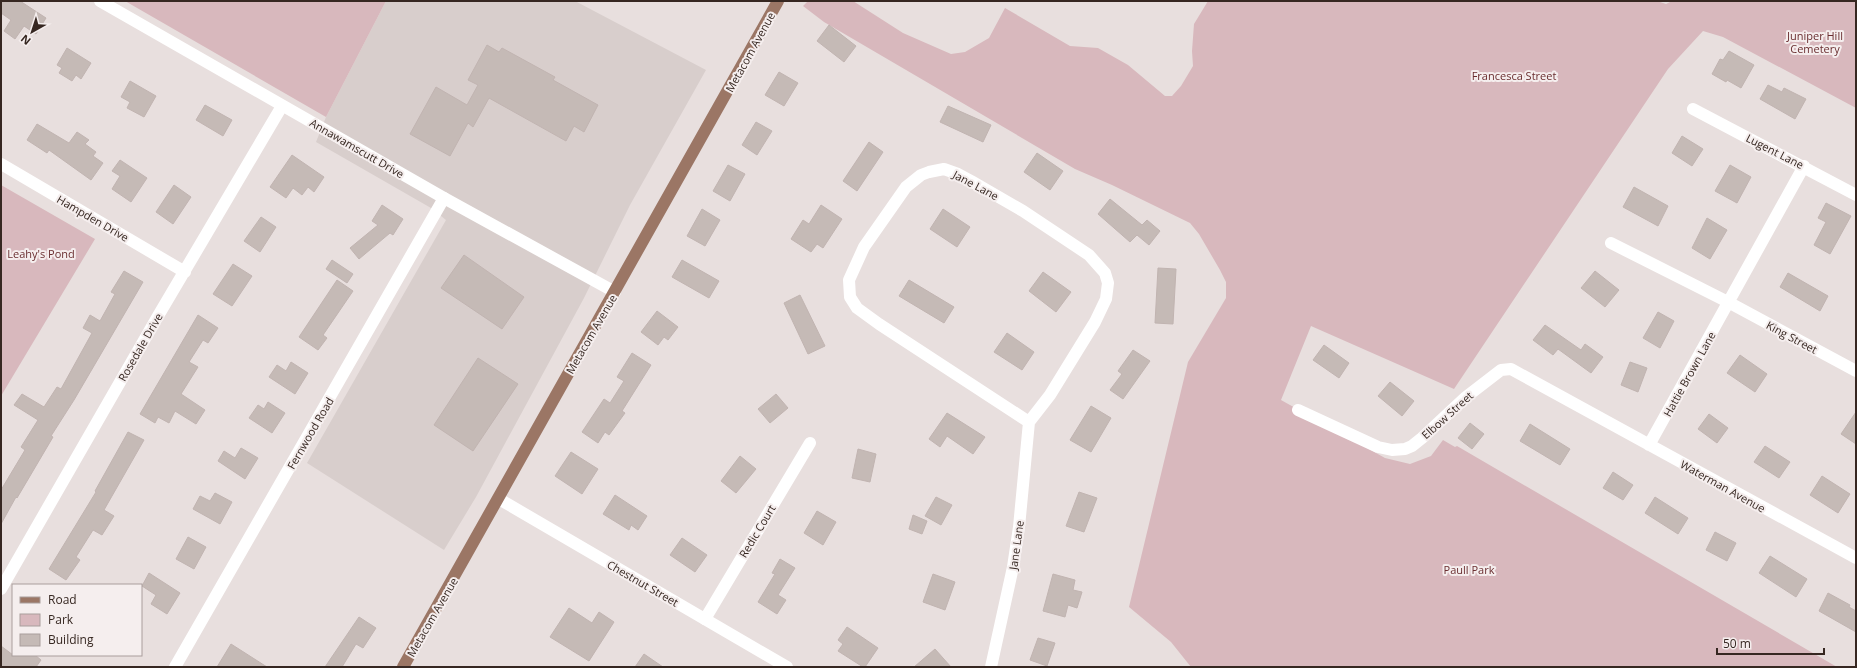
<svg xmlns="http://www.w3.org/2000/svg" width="1857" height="668" viewBox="0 0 1857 668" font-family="'Open Sans',sans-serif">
  <rect width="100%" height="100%" fill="#e8dfde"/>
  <!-- built -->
  <path fill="#d8cecc" d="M386 1H575L706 70 630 205 584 298 476 497 444 550 307 463 446 220 431 208 316 142 326 117Z"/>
  <!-- green -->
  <path fill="#d8b8bd" d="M125 1H386L326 117Z
    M808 1H853L903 33 951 54 965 52 989 38 1005 8 1070 46 1098 48 1128 65 1165 96H1172L1181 86 1193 66 1192 51 1194 24 1208 1H1657L1666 4 1672 1H1856V108L1723 37 1703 31 1668 69 1454 389 1311 326 1281 400 1385 458 1410 464 1431 456 1443 440 1455 447 1457 446 1837 667H1191L1171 642 1129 607 1188 362 1226 298V282L1220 270 1199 234 1190 223 1112 185 1075 169 824 22 803 6Z
    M1 185 95 239 1 396Z"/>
  <!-- building -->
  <path fill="#c5bab6" stroke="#c1b4b1" d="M1 1H20L46 18 36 34 24 26 15 39 4 31 11 20 1 13Z
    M829 25 856 46 844 62 817 41Z
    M487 45 499 52 502 48 555 77 553 80 598 105 584 132 574 126 566 141 489 98 473 127 468 123 450 156 410 134 436 87 467 105 478 85 468 80Z
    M67 48 91 63 81 79 76 75 72 81 59 73 62 68 57 65Z
    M1729 51 1754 65 1741 88 1727 80 1726 82 1712 74 1720 59 1723 60Z
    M779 72 798 83 784 106 765 95Z
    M130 81 156 96 144 117 127 108 130 102 121 97Z
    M1768 85 1782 92 1784 88 1806 99 1795 119 1760 99Z
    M205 105 232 120 223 136 196 120Z
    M948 106 991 125 983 142 940 122Z
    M756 122 772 131 757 155 742 145Z
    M37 124 69 143 77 132 89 140 85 144 96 152 93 156 103 163 91 180 49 150 47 153 27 140Z
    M1682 136 1703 149 1692 166 1672 153Z
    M869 142 883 152 857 191 843 181Z
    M1037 153 1063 171 1050 190 1024 172Z
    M292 155 324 177 314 192 308 187 302 195 293 188 286 198 270 187Z
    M120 160 147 178 131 202 112 189 120 176 112 171Z
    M728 165 745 174 730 201 713 191Z
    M1730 165 1751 177 1737 203 1715 191Z
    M174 185 191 197 173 224 156 212Z
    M1634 187 1668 206 1658 226 1623 207Z
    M1110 199 1142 225 1147 220 1160 231 1149 245 1137 235 1130 242 1098 214Z
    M1826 203 1851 216 1830 254 1814 245 1826 222 1818 218Z
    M382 205 403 219 393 235 390 233 359 259 350 248 378 225 372 221Z
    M821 205 842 219 823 248 817 244 811 252 791 239 803 220 809 224Z
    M702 209 720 220 705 246 687 236Z
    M943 209 970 227 957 247 930 229Z
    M261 217 276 227 260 252 244 241Z
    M1707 218 1727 230 1710 259 1692 248Z
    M464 255 524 297 502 329 441 288Z
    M332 260 353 274 347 283 326 269Z
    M682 260 719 281 709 298 672 277Z
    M233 264 252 276 232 306 213 294Z
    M1158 268 1176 269 1173 324 1155 323Z
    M124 271 143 282 74 400 51 436 53 437 30 476 17 498 16 497 1 524V490L25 450 21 447 38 420 14 405 22 394 44 407 57 387 61 389 92 333 83 328 90 315 100 321 115 294 111 292Z
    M1595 271 1619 290 1605 307 1581 288Z
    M1043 272 1071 292 1056 312 1029 291Z
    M1788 273 1828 296 1820 311 1780 287Z
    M337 280 353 291 323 335 327 338 318 350 299 337Z
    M909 280 954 307 944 323 899 296Z
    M800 295 825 346 808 354 784 303Z
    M657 311 678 327 668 340 664 337 658 345 641 332Z
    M1658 312 1674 321 1660 348 1643 338Z
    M198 315 218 328 208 343 203 340 189 362 198 367 181 394 205 410 196 424 175 411 169 423 158 417 155 423 140 414Z
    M1545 325 1581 350 1585 344 1603 357 1591 373 1558 349 1553 355 1533 340Z
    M1007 333 1034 352 1022 370 994 352Z
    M1324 345 1349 363 1339 378 1313 360Z
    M1133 350 1150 361 1123 399 1110 390 1122 374 1118 371Z
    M632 353 651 365 622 411 625 413 609 435 605 432 598 443 582 432 604 399 610 403 624 381 617 377Z
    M1740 355 1767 374 1755 392 1727 373Z
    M478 358 518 384 473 451 434 425Z
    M291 362 308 373 295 394 269 377 277 365 286 371Z
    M1630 362 1647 368 1638 392 1621 385Z
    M1390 382 1414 401 1402 416 1378 396Z
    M776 394 788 408 770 423 758 409Z
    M268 402 285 413 272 433 249 418 258 405 264 409Z
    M1091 406 1111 418 1091 452 1070 440Z
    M1856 412V444L1841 434Z
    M947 413 985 437 973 454 947 436 940 447 929 439Z
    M1709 414 1728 428 1717 443 1698 429Z
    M1470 423 1484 434 1472 449 1458 438Z
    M1530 424 1570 449 1560 465 1520 441Z
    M128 432 144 440 104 510 114 516 102 535 93 530 76 557 80 560 66 580 49 569 96 492 95 491Z
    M1765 446 1790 462 1779 478 1754 462Z
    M241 448 258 458 245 479 218 461 224 451 235 458Z
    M858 449 876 454 870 482 852 478Z
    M571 452 598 469 582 494 555 476Z
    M740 456 756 469 736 493 721 481Z
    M1613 472 1633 485 1623 500 1603 488Z
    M1822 476 1850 494 1838 513 1810 495Z
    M1079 492 1097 498 1084 532 1066 526Z
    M215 493 232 502 220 524 193 509 200 496 210 501Z
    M615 495 647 516 638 530 631 525 629 530 603 514Z
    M936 497 952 505 941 525 925 516Z
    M1655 497 1688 518 1678 534 1645 513Z
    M817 511 836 522 823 545 804 533Z
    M913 515 927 521 922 534 909 529Z
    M1715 532 1736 543 1727 561 1706 550Z
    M188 537 206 547 194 569 176 559Z
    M682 538 707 555 695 572 670 555Z
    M1770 556 1807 579 1796 597 1759 573Z
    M780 559 795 568 778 595 786 600 777 614 758 602 775 574 772 573Z
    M149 573 180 593 167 614 151 604 156 595 142 586Z
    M933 574 955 582 945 610 923 602Z
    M1053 574 1075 580 1073 590 1082 592 1077 608 1068 605 1065 617 1043 611Z
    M1828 593 1850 605 1849 607 1856 611V632L1819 611Z
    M569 608 592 623 599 612 614 622 589 661 550 637Z
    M359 617 376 628 363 648 356 644 342 667H325Z
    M847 627 878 648 865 667H863L838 651 843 644 838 640Z
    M1038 638 1055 643 1047 666 1030 660Z
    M231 644 267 667H217Z
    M1 646 13 655H35L41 660 36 667H1Z
    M935 649 951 667H914Z
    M644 654 663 667H635Z"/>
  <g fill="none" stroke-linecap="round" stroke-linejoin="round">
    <!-- street -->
    <path stroke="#fff" stroke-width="12" d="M1693 109 1856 195
      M1 164 185 272
      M1611 243 1728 302 1856 371
      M1298 410 1378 447 1392 450 1405 449 1412 446 1422 438 1466 397 1501 370 1511 369 1856 558
      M1649 445 1804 166
      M1 589 158 316 282 106
      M705 619 810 443
      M175 667 444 198
      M991 667 1013 567 1019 527 1029 422 1050 395 1095 322 1106 299 1108 283 1105 273 1089 255 1023 211 971 181 958 174 944 169 929 172 921 175 906 187 864 247 849 280 850 297 857 308 879 324 1029 422"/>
    <!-- secondary -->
    <path stroke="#fff" stroke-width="12" d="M100 1 444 198 615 292
      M499 499 787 667"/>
    <!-- primary -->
    <path stroke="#9b7665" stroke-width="12" d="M403 667 778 1"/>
  </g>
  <g text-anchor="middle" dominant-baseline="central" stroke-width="4" stroke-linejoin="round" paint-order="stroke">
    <!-- park labels -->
    <g font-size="11" fill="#6a2e30" stroke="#f5eeee">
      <text x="1815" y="35">Juniper Hill<tspan x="1815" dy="13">Cemetery</tspan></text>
      <text x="1514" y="75">Francesca Street</text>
      <text x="41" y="253">Leahy's Pond</text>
      <text x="1469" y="569">Paull Park</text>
    </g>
    <!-- street labels -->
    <g font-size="11" fill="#362721" stroke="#f5eeee">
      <text transform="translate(750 52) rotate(-61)">Metacom Avenue</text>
      <text transform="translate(357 148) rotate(30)">Annawamscutt Drive</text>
      <text transform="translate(1775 151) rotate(27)">Lugent Lane</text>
      <text transform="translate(976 185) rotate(28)">Jane Lane</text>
      <text transform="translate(93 218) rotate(30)">Hampden Drive</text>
      <text transform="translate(591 334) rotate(-60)">Metacom Avenue</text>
      <text transform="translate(1792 337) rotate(28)">King Street</text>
      <text transform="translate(140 347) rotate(-60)">Rosedale Drive</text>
      <text transform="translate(1689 374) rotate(-61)">Hattie Brown Lane</text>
      <text transform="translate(1447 415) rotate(-42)">Elbow Street</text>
      <text transform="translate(310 433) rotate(-60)">Fernwood Road</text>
      <text transform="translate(1723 486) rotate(29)">Waterman Avenue</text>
      <text transform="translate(757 531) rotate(-59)">Redic Court</text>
      <text transform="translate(1016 545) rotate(-82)">Jane Lane</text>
      <text transform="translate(643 583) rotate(30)">Chestnut Street</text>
      <text transform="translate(432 617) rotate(-60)">Metacom Avenue</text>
    </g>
  </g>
  <!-- border -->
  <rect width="1857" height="668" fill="none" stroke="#362721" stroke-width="4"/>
  <!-- legend -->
  <rect x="12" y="584" width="130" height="72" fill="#f5eeee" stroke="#a99e9c"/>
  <rect x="20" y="597" width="20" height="6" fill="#9b7665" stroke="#a99e9c"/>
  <text x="48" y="604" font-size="12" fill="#362721">Road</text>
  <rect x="20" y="614" width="20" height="12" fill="#d8b8bd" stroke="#a99e9c"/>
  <text x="48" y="624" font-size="12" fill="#362721">Park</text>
  <rect x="20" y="634" width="20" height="12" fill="#c5bab6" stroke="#a99e9c"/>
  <text x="48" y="644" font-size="12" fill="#362721">Building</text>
  <!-- north arrow -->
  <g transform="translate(32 32) rotate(219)" stroke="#f5eeee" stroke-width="3" paint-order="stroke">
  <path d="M0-3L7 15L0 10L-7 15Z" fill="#362721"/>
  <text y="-6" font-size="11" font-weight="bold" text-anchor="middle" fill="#362721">N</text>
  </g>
  <!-- scale -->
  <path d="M1717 648v6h107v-6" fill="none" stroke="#362721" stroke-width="2"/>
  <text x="1723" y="648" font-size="12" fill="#362721" stroke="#f5eeee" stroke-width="3" paint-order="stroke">50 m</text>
</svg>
